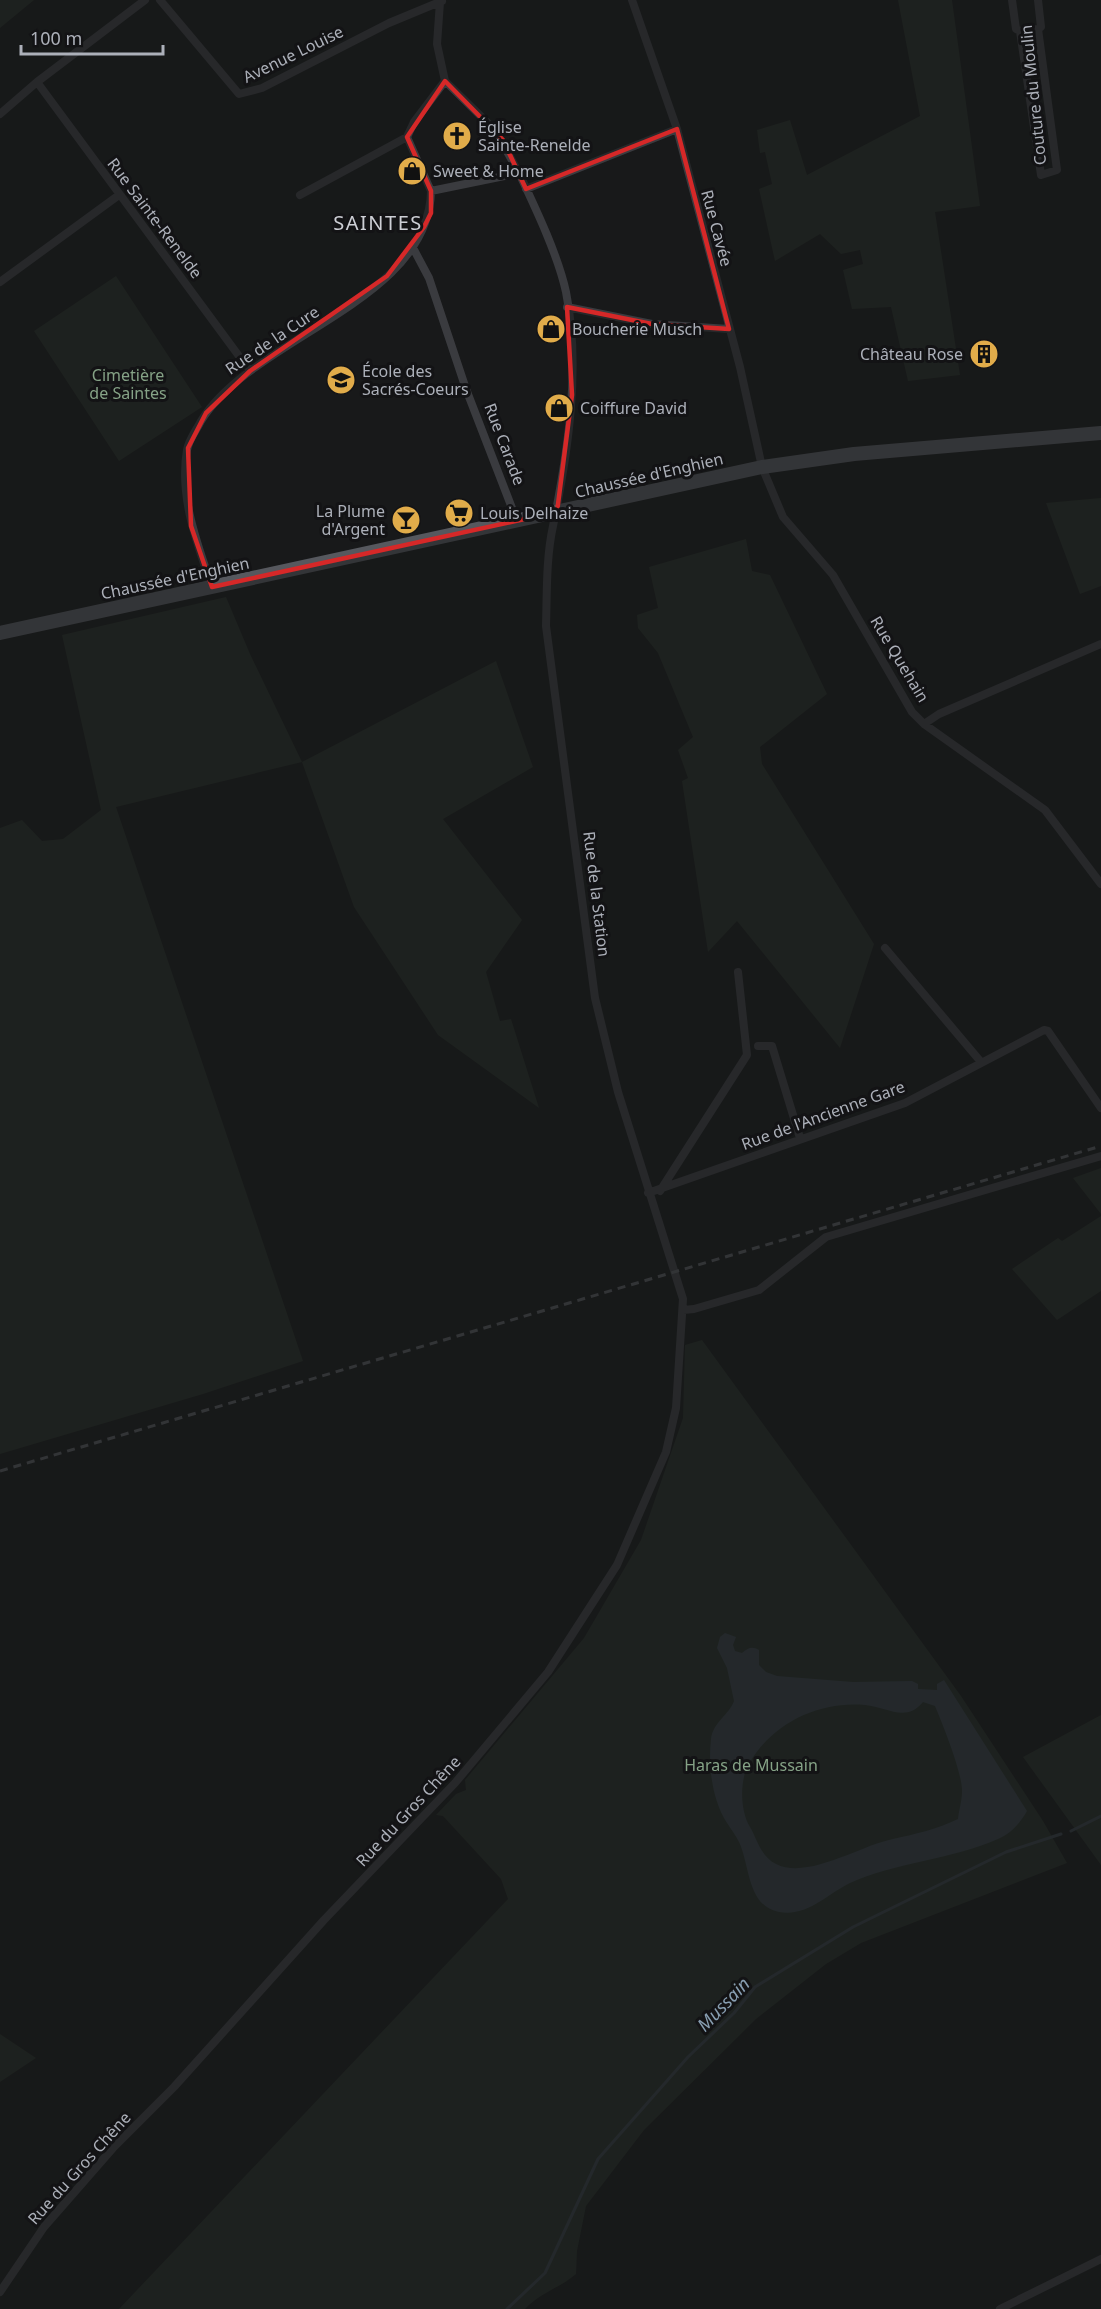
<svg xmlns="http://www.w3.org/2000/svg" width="1101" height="2309" viewBox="0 0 1101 2309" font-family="'Noto Sans',sans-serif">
  <rect width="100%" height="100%" fill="#18191a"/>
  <!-- green -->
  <path fill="#252c26" d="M0 0H34L0 28Z
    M898 0H952L980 206 935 212 960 375 908 381 891 307 852 309 843 270 863 264 860 250 841 254 820 234 775 261 759 189 772 184 765 152 760 153 757 130 790 120 807 175 920 116Z
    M116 276 202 407 119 461 34 331Z
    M1101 498V586L1080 594 1046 503Z
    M746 539 752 571 770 575 827 694 760 747 762 764 874 944 840 1048 737 921 708 952 682 781 688 778 678 750 693 737 658 653 638 628 637 615 658 608 649 567Z
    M226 597 250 654 302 762 496 661 533 767 443 819 522 920 486 972 500 1021 511 1019 539 1108 438 1035 354 907 302 762 116 807 303 1361 203 1394 0 1454V828L22 820 42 841 63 839 101 810 62 635Z
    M1101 1168V1214L1073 1178Z
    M1101 1216V1291L1057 1320 1012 1269 1058 1238 1062 1241Z
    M702 1340 961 1696 1043 1821 1067 1863 861 1943 826 1964 756 2019 644 2130 586 2206 577 2251 576 2274C560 2288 541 2292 525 2309H119L508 1899 501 1879 443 1816 436 1815 456 1794 466 1790 465 1780 584 1638 641 1540 683 1418 685 1345Z
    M1101 1715V1865L1023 1757Z
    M0 2034 36 2058 0 2082Z"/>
  <!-- water -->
  <path fill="#333b42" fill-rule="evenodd" d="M725 1633 736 1637 733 1645 735 1651 742 1653C748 1648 752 1646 759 1650V1665L766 1672 777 1676 853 1682 912 1681 918 1684V1689L937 1690V1684L944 1680 1027 1811C1020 1823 1012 1833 998 1839 954 1859 893 1863 850 1883 827 1894 808 1917 779 1912 747 1906 750 1865 739 1842 736 1836 731 1829 727 1823 712 1800 708 1766 711 1739 713 1722 729 1715 734 1701L727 1668 717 1648 720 1637ZM923 1702 935 1706C942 1723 963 1774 962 1792 962 1800 959 1810 958 1819 937 1829 916 1834 893 1839 861 1845 808 1880 776 1864 761 1857 757 1839 750 1827 740 1811 739 1779 750 1762 774 1722 820 1701 865 1705 887 1707 906 1723 923 1702Z"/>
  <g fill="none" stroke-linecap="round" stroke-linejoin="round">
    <!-- stream -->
    <path stroke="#333b42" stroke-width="3" d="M1071 1831 1101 1816
      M507 2309 545 2273 598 2159 688 2057 734 2013 755 1987 853 1927 1006 1852 1061 1834"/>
    <!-- minor -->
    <path stroke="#3a3b3f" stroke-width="8" d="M160 0 239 94 262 88 389 23 442 1
      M632 0 677 129 740 367 762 467 783 517 833 575 912 712 924 724 1045 810 1101 884
      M1012 0 1016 29 1020 31 1041 175 1057 170 1038 29 1041 27 1038 0
      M440 2 437 44 445 81 495 130 519 173 431 191 407 137 414 122 445 81
      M1020 31 1038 29
      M37 82 250 371
      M0 114 37 82 145 0
      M526 189 677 129
      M300 195 407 137
      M412 246 429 278 466 389 517 521
      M0 282 119 195
      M567 307 652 324 729 329
      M212 587C197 543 179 497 187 450 189 439 196 431 201 421 253 336 429 302 431 191
      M924 724 939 714 1101 644
      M885 948 981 1062
      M758 1046H772L800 1138
      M660 1191 747 1055 738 972
      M648 1193 905 1103 1044 1030 1048 1031 1101 1108
      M683 1310 694 1309 759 1290 826 1237 1101 1156
      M0 2292 44 2227 113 2148 174 2087 324 1920 455 1783 548 1672 617 1565 666 1452 676 1408 683 1299 618 1092 595 998 546 626C547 593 546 558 553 526 568 452 581 367 566 292 558 255 535 207 519 173
      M1000 2309 1101 2259"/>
    <!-- primary -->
    <path stroke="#56585e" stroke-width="14" d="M0 633 762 467 854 454 1101 433"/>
    <!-- rail -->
    <path stroke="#53555a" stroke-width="3" stroke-dasharray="8 6" stroke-linecap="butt" d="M0 1471 1101 1146"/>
  </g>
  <!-- marked area -->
  <path d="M0 0H1101V2309H0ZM445 81 503 140 526 189 677 129 729 329 652 324 567 307 572 395 557 512 212 587 191 526 188 448 206 413 250 371 387 276 424 227 431 213V191L407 137Z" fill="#18191a" fill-opacity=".55" fill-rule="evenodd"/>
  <path fill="none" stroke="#d62828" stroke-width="4.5" stroke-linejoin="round" d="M445 81 503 140 526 189 677 129 729 329 652 324 567 307 572 395 557 512 212 587 191 526 188 448 206 413 250 371 387 276 424 227 431 213V191L407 137Z"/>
  <!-- icons -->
  <defs>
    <g id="church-disc" transform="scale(1.5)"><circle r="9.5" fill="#e1ac4a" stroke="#131315"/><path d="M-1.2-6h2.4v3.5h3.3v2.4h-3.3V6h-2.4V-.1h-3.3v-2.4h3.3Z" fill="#111"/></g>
    <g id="shop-disc" transform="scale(1.5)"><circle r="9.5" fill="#e1ac4a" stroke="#131315"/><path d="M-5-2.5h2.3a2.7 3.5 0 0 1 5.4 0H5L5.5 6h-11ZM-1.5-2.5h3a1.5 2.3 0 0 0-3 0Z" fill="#111"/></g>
    <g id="building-disc" transform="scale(1.5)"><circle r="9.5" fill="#e1ac4a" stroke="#131315"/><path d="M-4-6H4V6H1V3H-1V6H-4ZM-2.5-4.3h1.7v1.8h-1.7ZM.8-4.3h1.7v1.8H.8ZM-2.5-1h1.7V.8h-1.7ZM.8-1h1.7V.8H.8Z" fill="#111"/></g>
    <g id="school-disc" transform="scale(1.5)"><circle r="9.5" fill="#e1ac4a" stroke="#131315"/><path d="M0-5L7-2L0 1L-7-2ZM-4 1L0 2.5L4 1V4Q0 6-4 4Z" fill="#111"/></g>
    <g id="supermarket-disc" transform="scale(1.5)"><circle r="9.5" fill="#e1ac4a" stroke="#131315"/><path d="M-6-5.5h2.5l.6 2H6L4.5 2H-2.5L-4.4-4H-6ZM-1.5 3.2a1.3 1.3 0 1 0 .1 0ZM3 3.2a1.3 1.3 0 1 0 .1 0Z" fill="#111"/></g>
    <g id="bar-disc" transform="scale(1.5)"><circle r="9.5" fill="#e1ac4a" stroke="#131315"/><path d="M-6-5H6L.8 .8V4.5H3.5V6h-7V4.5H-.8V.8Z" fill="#111"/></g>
  </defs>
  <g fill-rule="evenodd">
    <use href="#church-disc" x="457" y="136"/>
    <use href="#shop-disc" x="412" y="171"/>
    <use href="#shop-disc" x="551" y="329"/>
    <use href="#building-disc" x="984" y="354"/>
    <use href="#school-disc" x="341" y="380"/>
    <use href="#shop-disc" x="559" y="408"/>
    <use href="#supermarket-disc" x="459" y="513"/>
    <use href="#bar-disc" x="406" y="520"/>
  </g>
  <g text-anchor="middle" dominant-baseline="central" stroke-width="6" stroke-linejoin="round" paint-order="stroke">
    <!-- street labels -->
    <g font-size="16" fill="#acb0b9" stroke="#131315">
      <text transform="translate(293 54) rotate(-26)">Avenue Louise</text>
      <text transform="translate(1033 95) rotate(-96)">Couture du Moulin</text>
      <text transform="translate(155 218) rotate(53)">Rue Sainte-Renelde</text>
      <text transform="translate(717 228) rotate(75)">Rue Cavée</text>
      <text transform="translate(272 340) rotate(-34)">Rue de la Cure</text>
      <text transform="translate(505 444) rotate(69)">Rue Carade</text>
      <text transform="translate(649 475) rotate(-13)">Chaussée d'Enghien</text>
      <text transform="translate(175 578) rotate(-12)">Chaussée d'Enghien</text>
      <text transform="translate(900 659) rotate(59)">Rue Quehain</text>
      <text transform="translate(597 894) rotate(83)">Rue de la Station</text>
      <text transform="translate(823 1115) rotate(-20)">Rue de l'Ancienne Gare</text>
      <text transform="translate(408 1811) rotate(-47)">Rue du Gros Chêne</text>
      <text transform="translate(79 2168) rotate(-48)">Rue du Gros Chêne</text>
    </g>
    <!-- poi labels -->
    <g font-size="16" fill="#acb0b9" stroke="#131315" text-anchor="start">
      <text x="478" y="127">Église<tspan x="478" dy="18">Sainte-Renelde</tspan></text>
      <text x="433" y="171">Sweet &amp; Home</text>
      <text x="572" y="329">Boucherie Musch</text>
      <text x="963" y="354" text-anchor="end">Château Rose</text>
      <text x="362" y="371">École des<tspan x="362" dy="18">Sacrés-Coeurs</tspan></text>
      <text x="580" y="408">Coiffure David</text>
      <text x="385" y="511" text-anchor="end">La Plume<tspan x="385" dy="18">d'Argent</tspan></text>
      <text x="480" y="513">Louis Delhaize</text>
    </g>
    <!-- park labels -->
    <g font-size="16" fill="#85a286" stroke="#131315">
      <text x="128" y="375">Cimetière<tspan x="128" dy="18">de Saintes</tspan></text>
      <text x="751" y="1765">Haras de Mussain</text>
    </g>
    <!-- water labels -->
    <g font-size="18" font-style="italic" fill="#879db0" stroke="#131315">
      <text transform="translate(723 2004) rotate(-46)">Mussain</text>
    </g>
    <!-- quarter labels -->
    <g font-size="20" letter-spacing="1.5" fill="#cdcfd5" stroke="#131315">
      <text x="378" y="222">SAINTES</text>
    </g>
  </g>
  <!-- scale -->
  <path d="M21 45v9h142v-9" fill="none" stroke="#acb0b9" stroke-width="3"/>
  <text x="30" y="45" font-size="18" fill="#acb0b9" stroke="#131315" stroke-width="4.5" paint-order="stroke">100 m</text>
</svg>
